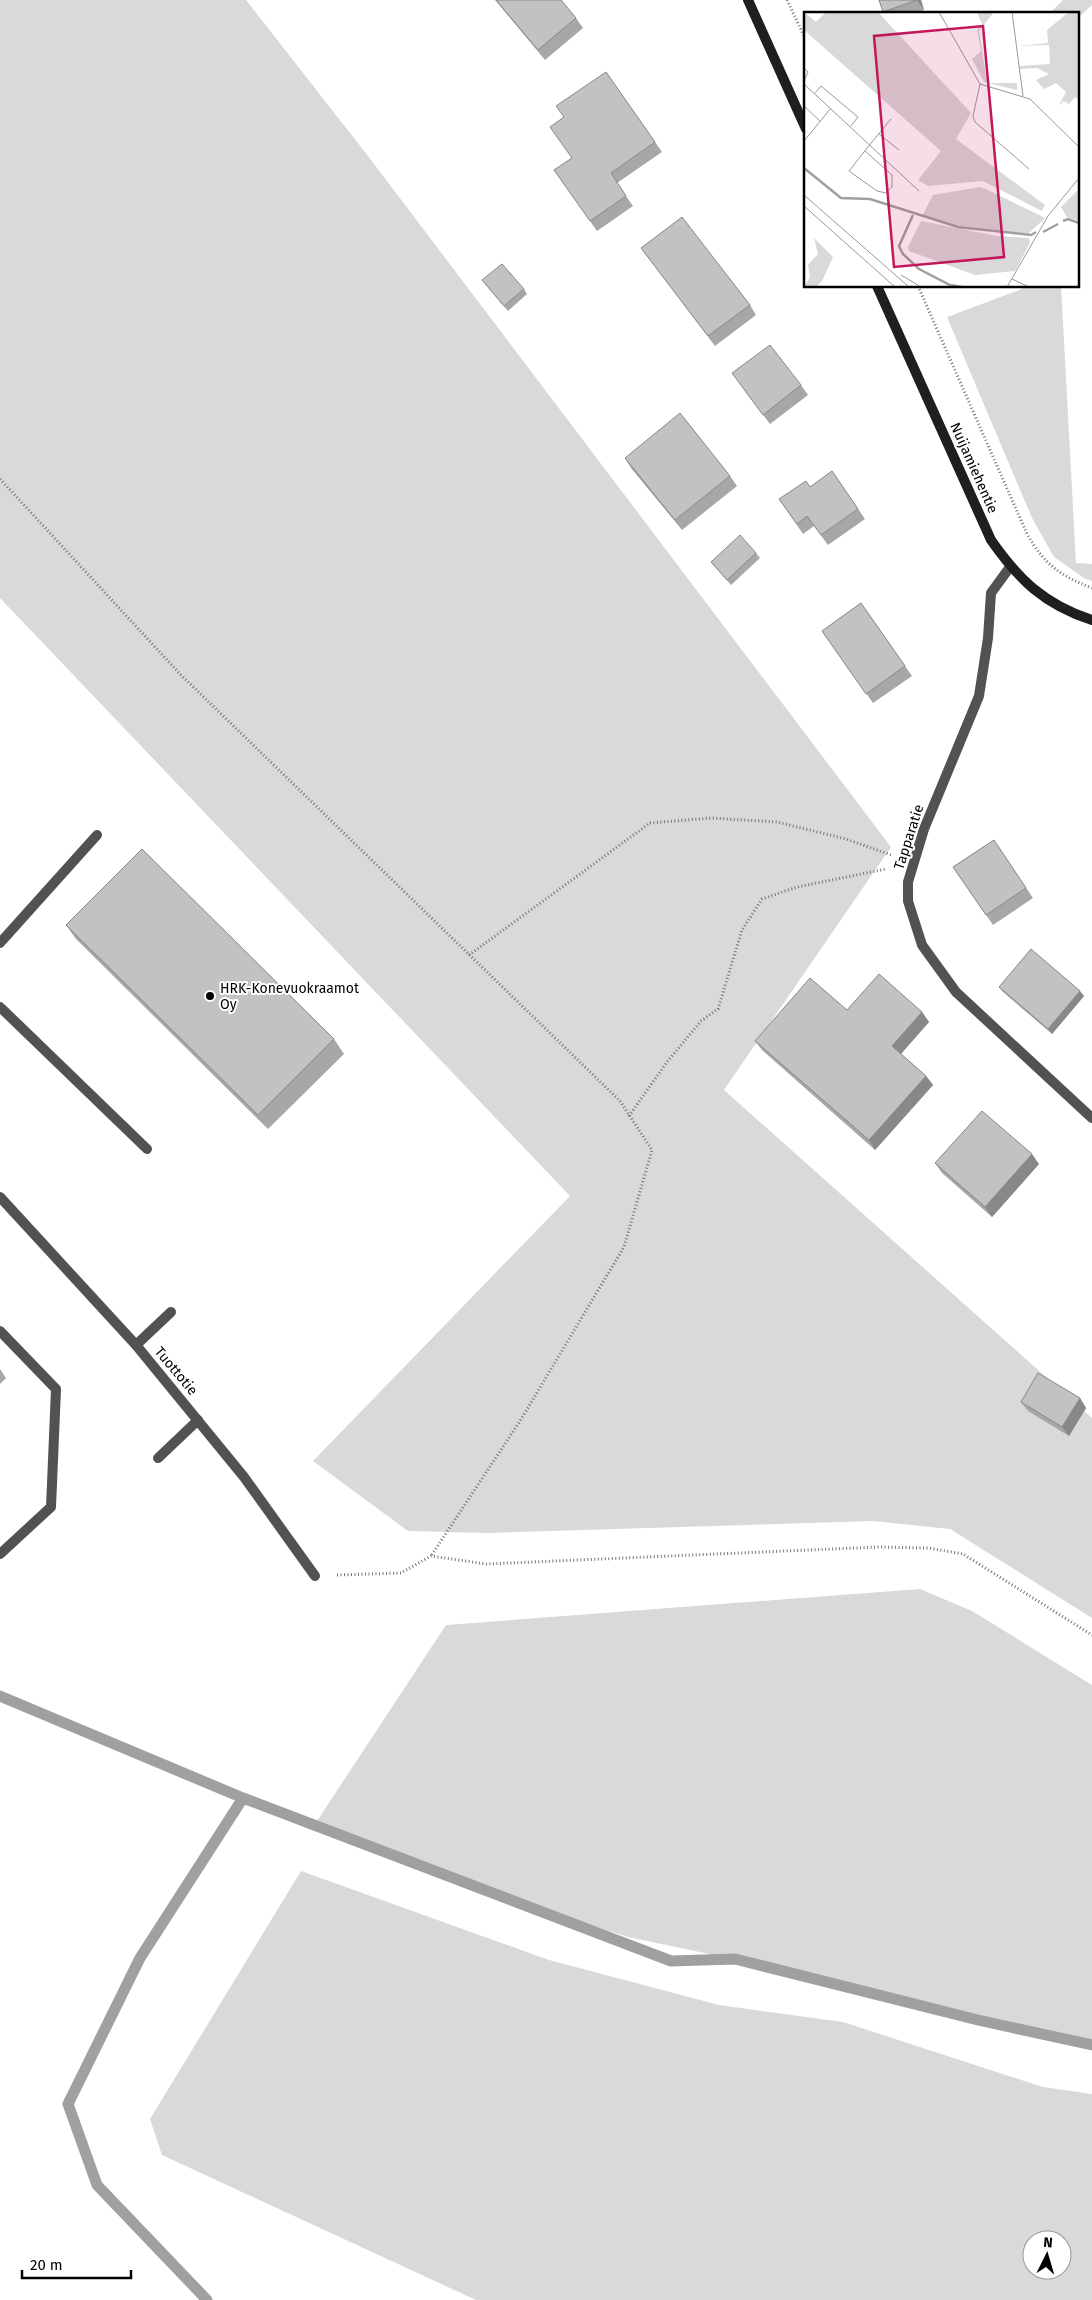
<svg xmlns="http://www.w3.org/2000/svg" width="1092" height="2300" viewBox="0 0 1092 2300" font-family="'Fira Sans',sans-serif">
  <rect width="100%" height="100%" fill="#fff"/>
  <!-- green -->
  <path fill="#d9d9d9" fill-rule="evenodd" d="M0 0H246L368 156 891 847 724 1090 1092 1418V1618L950 1529 873 1521 486 1533 408 1531 313 1461 570 1196 0 598Z
    M1063 0H1092V5L1078 18V14H1049Z
    M1023 286H1061L1076 563 1092 564V581L1084 578 1054 557 1032 518 947 317 1022 289Z
    M920 1589 972 1611 1092 1685V2047L1040 2037 819 1977 628 1937 435 1876 317 1821 446 1625Z
    M301 1871 549 1960 719 2005 843 2022 1043 2087 1092 2094V2300H476L162 2155 150 2119ZM1032 2240H1062V2270H1032Z"/>
  <g fill="none" stroke-linecap="round" stroke-linejoin="round">
    <!-- stream -->
    <path stroke="#a0a0a0" stroke-width="11" d="M0 1696 243 1798 671 1961 735 1959 978 2020 1092 2045
      M207 2300 97 2185 68 2104 140 1958 243 1798"/>
    <!-- path -->
    <path stroke="#747474" stroke-width="3" stroke-dasharray="1 2.5" stroke-linecap="butt" d="M787 0 806 40
      M918 286 1027 534C1044 564 1060 576 1092 588
      M0 479 180 674 620 1101 652 1150 624 1247 520 1421 431 1556
      M469 955 650 823 711 818 777 822 846 839 891 855
      M629 1116 667 1062 701 1021 718 1009 742 930 762 899 797 887 886 869
      M337 1575 401 1573 431 1556 486 1564 878 1547 928 1548 963 1554 1092 1635"/>
    <!-- lane -->
    <path stroke="#525252" stroke-width="10" d="M0 943 97 835
      M0 1007 147 1149
      M0 1331 56 1389 51 1507 0 1554
      M136 1345 171 1312
      M158 1458 198 1420"/>
    <!-- street -->
    <path stroke="#525252" stroke-width="10" d="M1010 567 991 593 988 638 979 696 924 829 908 882V901L922 945 956 992 1092 1118
      M0 1197 136 1345 244 1477 315 1576"/>
    <!-- secondary -->
    <path stroke="#1f1f1f" stroke-width="10" d="M748 0 806 129
      M877 286 991 540C1019 580 1045 605 1092 620"/>
  </g>
  <!-- wall -->
  <path fill="#a7a7a7" d="M495 0H561L576 18 583 28 545 60Z
    M879 0H921L924 10 913 14H884Z
    M606 72 662 152 617 183 633 206 597 231 554 170 572 158Z
    M641 248 750 305 756 315 715 346Z
    M482 280 524 289 527 294 508 311Z
    M732 373 801 385 808 395 770 424Z
    M625 458 730 476 737 486 682 530 631 468Z
    M832 471 865 519 828 545 814 526 803 534 779 499 810 487Z
    M756 553 760 558 731 585 711 562Z
    M861 603 912 676 873 703 822 631Z
    M994 840 1033 898 993 925 953 867Z
    M66 925 334 1039 344 1054 268 1129 76 939Z
    M999 987 1084 996 1052 1034 1003 992Z
    M847 1010 922 1012 929 1022 901 1054 926 1076 933 1085 875 1150 762 1050 755 1041Z
    M935 1163 1039 1164 992 1217 942 1173Z
    M0 1369 6 1378 0 1384Z
    M1080 1398 1086 1408 1069 1436 1028 1411 1021 1402Z"/>
  <!-- shaded-wall -->
  <path fill="#888" d="M917 0H921L924 10Z
    M1080 991 1084 996 1052 1034 1048 1029Z
    M922 1012 929 1022 899 1056 892 1046Z
    M926 1076 933 1085 875 1150 869 1140Z
    M1032 1154 1039 1164 992 1217 985 1207Z
    M1080 1398 1086 1408 1069 1436 1062 1427Z"/>
  <!-- building -->
  <path fill="#c2c2c2" stroke="#888" d="M496 0H561L576 18 538 50Z
    M879 0H917L883 12Z
    M606 72 655 142 611 173 626 196 590 221 554 170 572 158 550 127 564 117 556 106Z
    M682 217 750 305 708 336 641 248Z
    M502 264 524 289 504 306 482 280Z
    M770 345 801 385 763 415 732 373Z
    M680 413 730 476 675 520 625 458Z
    M832 471 858 509 821 535 807 516 797 524 779 499 806 481 810 487Z
    M740 535 756 553 727 580 711 562Z
    M861 603 905 666 866 694 822 631Z
    M994 840 1026 888 986 915 953 867Z
    M142 849 334 1039 258 1115 66 925Z
    M1031 949 1080 991 1048 1029 999 987Z
    M879 974 922 1012 892 1046 926 1076 869 1140 755 1041 810 978 847 1010Z
    M982 1111 1032 1154 985 1207 935 1163Z
    M1038 1373 1080 1398 1062 1427 1021 1402Z"/>
  <!-- markers -->
  <circle fill="#000" stroke="#fff" stroke-width="2" cx="210" cy="996" r="5"/>
  <g text-anchor="middle" dominant-baseline="central" stroke-width="4" stroke-linejoin="round" paint-order="stroke">
    <!-- street labels -->
    <g font-size="14" fill="#000" stroke="#fff">
      <text transform="translate(974 468) rotate(66)">Nuijamiehentie</text>
      <text transform="translate(909 837) rotate(-72)">Tapparatie</text>
      <text transform="translate(176 1371) rotate(50)">Tuottotie</text>
    </g>
    <!-- poi labels -->
    <g font-size="14" fill="#000" stroke="#fff" text-anchor="start">
      <text x="220" y="988">HRK-Konevuokraamot<tspan x="220" dy="16">Oy</tspan></text>
    </g>
  </g>
  <!-- overview -->
  <g transform="translate(804 12)">
    <rect width="275" height="275" fill="#fff"/>
    <path d="M0 0 12 10 22 0H74L167 101 152 127 241 193 238 199 179 169 124 174 114 168 137 139 0 18ZM173 0H190L175 19 183 71H213V78L180 70 168 47 177 39 173 18 178 12ZM265 0H275V88L271 85 265 92 260 89 255 93 262 80 252 71 240 77 232 68 245 62 233 56 216 57V54L246 52 245 33 213 34 244 31 243 18ZM176 175 182 177 241 206 224 222 150 213 118 204 129 183ZM275 177V209L263 205 257 195ZM117 209 193 224 225 226 226 231 211 259 171 263 105 239 104 235ZM10 226 29 245 18 269 12 275H0L6 265 4 253 14 242Z" fill="#d9d9d9"/>
    <path fill="none" stroke="#a0a0a0" stroke-width="2.5" d="M0 156 37 186 66 187 154 215 227 223 232 220M109 203 95 234 99 242 115 257 146 273 158 275M259 209 264 207 275 211M239 220 254 212"/>
    <path fill="none" stroke="#999" stroke-width="1" d="M135 0 176 72 226 87 275 135M208 0 219 84M0 56 4 60 0 69M0 72 115 179M176 72 169 104 171 110 225 157M11 81 17 74 54 105 47 114M0 94 16 109M75 122 95 138M0 129 27 96M61 139 88 163V175L82 181 73 179 45 159 63 136 87 107M0 183 105 275M0 194 91 275M97 263 117 275M208 267 225 275M203 275 244 204 275 166"/>
    <path fill="#c2185b" fill-opacity="0.15" stroke="#c2185b" stroke-width="2.5" d="M179 14 200 245 90 255 70 24Z"/>
    <rect width="275" height="275" fill="none" stroke="#000" stroke-width="2.5"/>
  </g>
  <!-- north arrow -->
  <g transform="translate(1047 2255) rotate(5)"><circle r="24" fill="#ffffff" stroke="#999999"/>
  <path d="M0-4L9 19L0 12L-9 19Z" fill="#000000"/>
  <text y="-8" font-size="14" font-weight="bold" text-anchor="middle" fill="#000000">N</text>
  </g>
  <!-- scale -->
  <path d="M22 2270v8h109v-8" fill="none" stroke="#000000" stroke-width="2.5"/>
  <text x="30" y="2270" font-size="15" fill="#000000" stroke="#ffffff" stroke-width="4" paint-order="stroke">20 m</text>
</svg>
